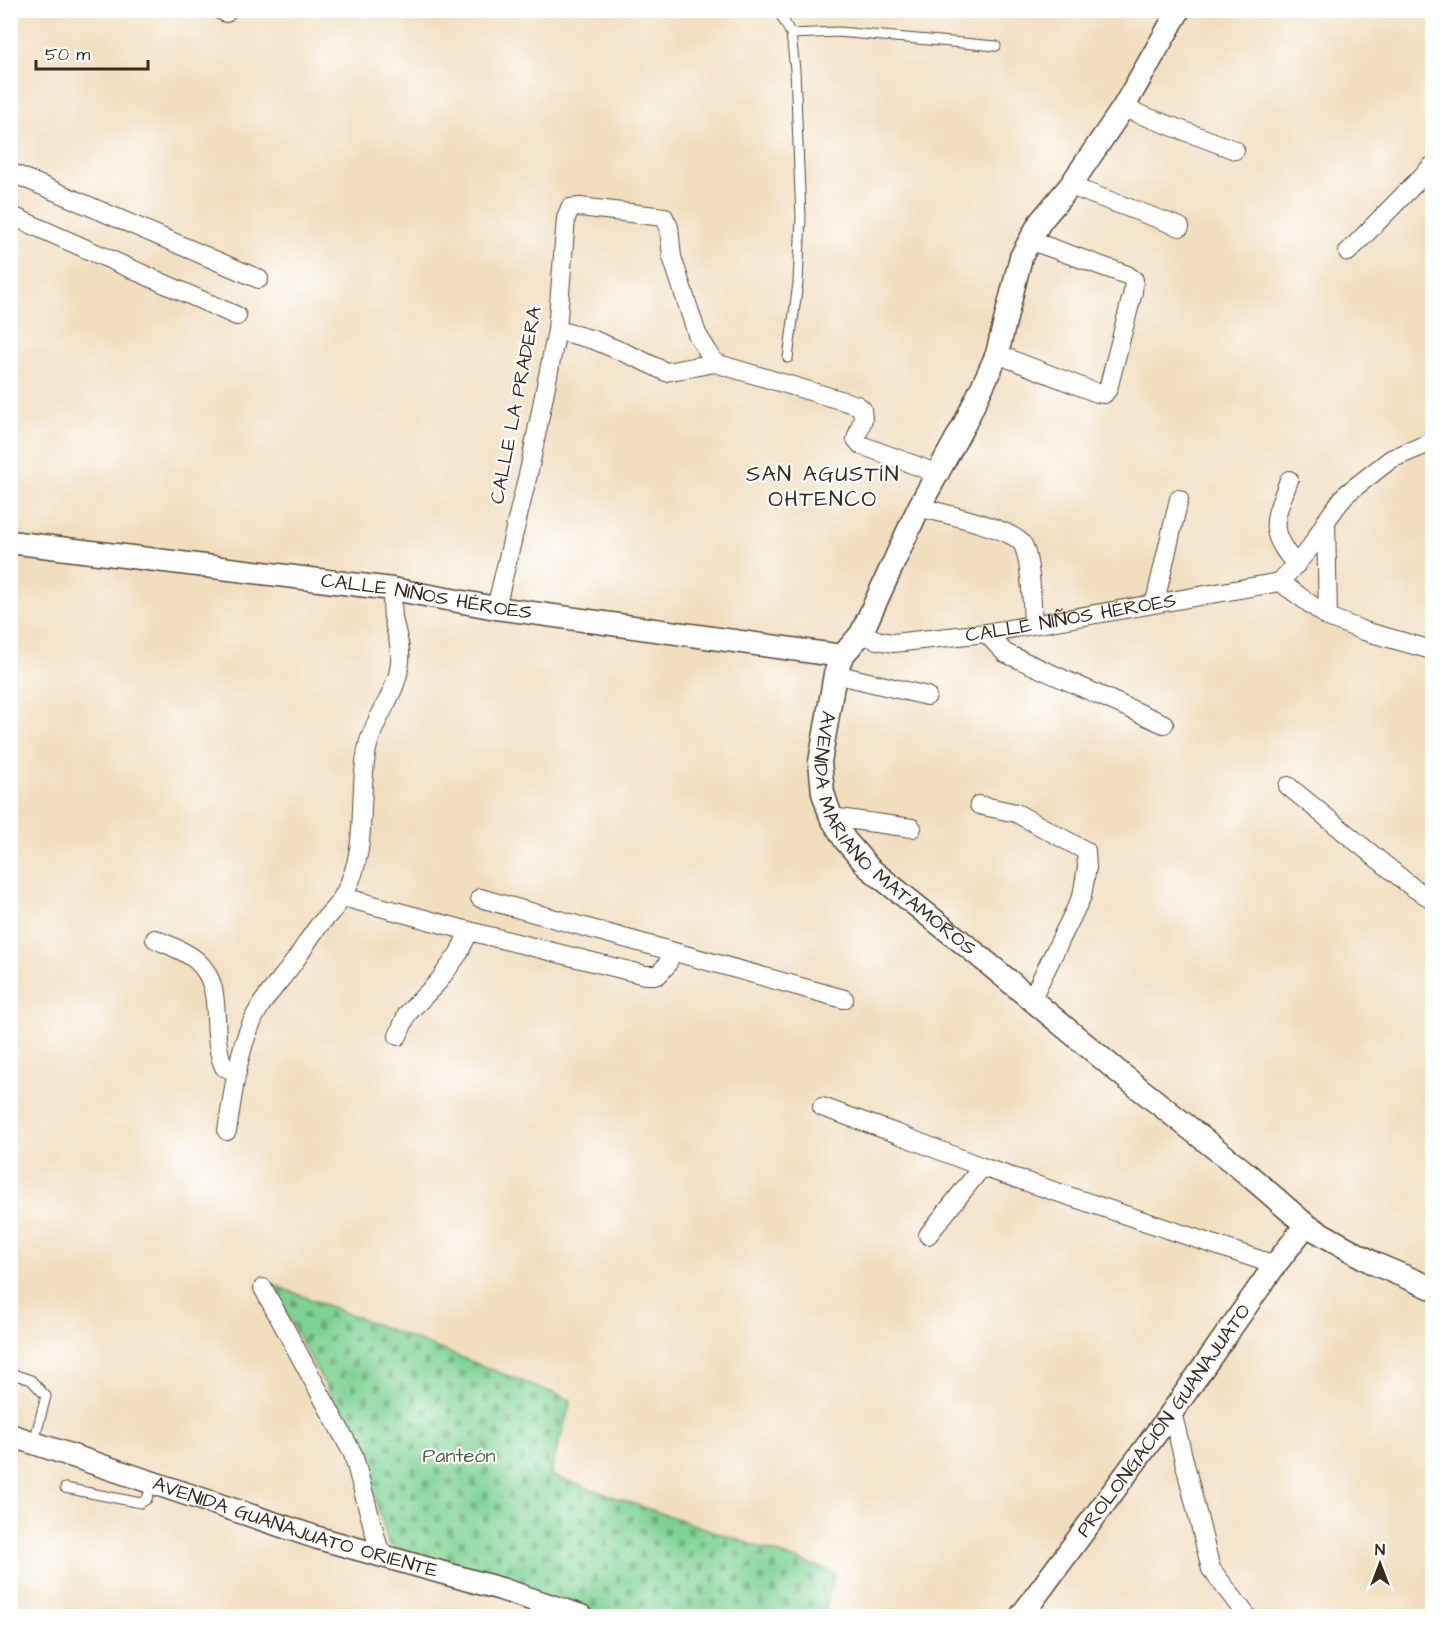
<svg xmlns="http://www.w3.org/2000/svg" width="1443" height="1627" viewBox="0 0 1443 1627" font-family="'Architects Daughter',sans-serif">
  <defs>
    <pattern id="cemetery-stones" width="16" height="16" patternUnits="userSpaceOnUse" patternTransform="scale(1.5)"><rect width="16" height="16" fill="#7dd193"/><path d="M2 7V4a2 2 0 0 1 4 0v3zM10 15v-3a2 2 0 0 1 4 0v3z" fill="#68aa77"/></pattern>
  </defs>
  <rect width="100%" height="100%" fill="#fff"/>
  <filter id="ink" filterUnits="userSpaceOnUse"><feTurbulence type="fractalNoise" baseFrequency=".0167" numOctaves="2"/><feDisplacementMap in="SourceGraphic" scale="12" xChannelSelector="R" yChannelSelector="G"/><feConvolveMatrix kernelMatrix="1 2 1 2 8 2 1 2 1" color-interpolation-filters="sRGB"/></filter>
  <filter id="wash" filterUnits="userSpaceOnUse"><feTurbulence type="fractalNoise" baseFrequency=".008" numOctaves="4" result="noise"/><feDisplacementMap in="SourceGraphic" scale="24" xChannelSelector="R" yChannelSelector="G"/><feGaussianBlur stdDeviation="1.35" result="paint"/><feColorMatrix in="noise" values="0 0 0 0 0 0 0 0 0 0 0 0 0 0 0 0 0 1.4 0 .05"/><feComposite in="paint" operator="in"/></filter>
  <g filter="url(#wash)">
    <rect width="100%" height="100%" fill="#f1debf"/>
    <!-- cemetery -->
    <path fill="url(#cemetery-stones)" stroke="#5c7e58" stroke-width="1.5" d="M269 1283 571 1400 550 1475 835 1573 823 1616H598L389 1545 361 1450Z"/>
  </g>
  <g filter="url(#ink)">
    <g fill="none" stroke-linecap="round" stroke-linejoin="round">
      <!-- service casing -->
      <g stroke="#564536" stroke-width="11">
        <path id="service" d="M778 10 791 34 795 70 801 218 798 283 788 358
          M791 34 838 32 996 46
          M10 1373 31 1380 46 1396 34 1442
          M65 1488 141 1503 147 1499 152 1483"/>
      </g>
      <!-- minor casing -->
      <g stroke="#564536" stroke-width="20">
        <g id="minor">
          <path d="M220 10 226 13"/>
          <path d="M1123 108 1235 150"/>
          <path d="M10 172 259 279"/>
          <path d="M1070 186 1180 227"/>
          <path d="M10 215 237 316"/>
          <path d="M1348 252 1432 166"/>
          <path d="M997 354 1097 393 1104 394 1108 389 1133 292 1134 280 1127 275 1029 240"/>
          <path d="M715 363 857 405 862 409 863 419 856 439 861 445 936 473"/>
          <path d="M1289 480C1274 521 1266 529 1296 565"/>
          <path d="M919 507C940 513 1014 528 1023 545 1031 560 1032 605 1033 624"/>
          <path d="M1326 522 1328 617"/>
          <path d="M1280 582 1310 548 1326 521 1345 495 1391 459 1432 442"/>
          <path d="M1280 582 1328 617 1364 631 1432 650"/>
          <path d="M1155 602 1179 499"/>
          <path d="M496 608 530 466 557 330 566 218 570 208 580 207 664 217 669 227 672 257 697 334 715 363 666 372 637 358 594 340 557 330"/>
          <path d="M986 633 1005 653 1164 724"/>
          <path id="s1" d="M861 634 877 640 893 643 986 633 1280 582"/>
          <path d="M835 674 927 696"/>
          <path d="M1288 786 1412 887 1432 899"/>
          <path d="M979 805 1016 813 1086 851 1087 867 1082 896 1031 1000"/>
          <path d="M831 817 912 828"/>
          <path d="M343 897 469 931 645 975H658L667 965 672 952"/>
          <path d="M480 898 844 999"/>
          <path d="M155 939C168 945 186 951 197 961 227 988 208 1032 224 1067L237 1072"/>
          <path d="M398 1036 407 1014 438 982 459 953 469 931"/>
          <path d="M822 1107 898 1134 982 1167 1275 1265"/>
          <path d="M227 1131C234 1089 238 1042 261 1005 271 990 284 976 294 962 302 951 309 938 317 928 325 917 337 908 343 896 371 848 356 797 368 745 375 716 398 693 400 661 402 646 395 631 393 617 392 608 392 598 392 589"/>
          <path d="M928 1235 982 1167"/>
          <path d="M263 1288 353 1454 381 1556"/>
          <path d="M1172 1412 1211 1569 1247 1616"/>
        </g>
      </g>
      <!-- tertiary casing -->
      <g stroke="#564536" stroke-width="25">
        <g id="tertiary">
          <path id="s2" d="M1179 10 1123 108 1070 186 1040 222 1021 257 997 354 989 372 964 425 919 507 861 634 842 656 835 674 820 762 823 793 831 817 845 840 869 868 973 951 1121 1074 1245 1172 1306 1225 1375 1264 1432 1288"/>
          <path id="s3" d="M10 542 392 589 496 608 842 656"/>
          <path id="s4" d="M10 1435 318 1538 501 1589 581 1616"/>
          <path id="s5" d="M1021 1616 1172 1412 1275 1265 1306 1225"/>
        </g>
      </g>
      <!-- service -->
      <use href="#service" stroke="#fff" stroke-width="9"/>
      <!-- minor -->
      <use href="#minor" stroke="#fff" stroke-width="18"/>
      <!-- tertiary -->
      <use href="#tertiary" stroke="#fff" stroke-width="22"/>
    </g>
  </g>
  <g text-anchor="middle" dominant-baseline="central" stroke-width="4.5" stroke-linejoin="round" paint-order="stroke">
    <!-- street labels -->
    <g font-size="20" fill="#3b2a1e" stroke="#fff">
      <text transform="translate(516 405) rotate(-79)">CALLE LA PRADERA</text>
      <text stroke="none"><textPath href="#s3" startOffset="420">CALLE NIÑOS HÉROES</textPath></text>
      <text stroke="none"><textPath href="#s1" startOffset="213">CALLE NIÑOS HÉROES</textPath></text>
      <text stroke="none"><textPath href="#s2" startOffset="944">AVENIDA MARIANO MATAMOROS</textPath></text>
      <text stroke="none"><textPath href="#s5" startOffset="242">PROLONGACIÓN GUANAJUATO</textPath></text>
      <text stroke="none"><textPath href="#s4" startOffset="300">AVENIDA GUANAJUATO ORIENTE</textPath></text>
    </g>
    <!-- park labels -->
    <g font-size="20" fill="#4f5c41" stroke="#fff">
      <text x="459" y="1456">Panteón</text>
    </g>
    <!-- quarter labels -->
    <g font-size="22" letter-spacing="1.5" fill="#3b2a1e" stroke="#fff">
      <text x="823" y="474">SAN AGUSTÍN<tspan x="823" dy="25">OHTENCO</tspan></text>
    </g>
  </g>
  <!-- margin -->
  <rect width="1443" height="1627" fill="none" stroke="#fff" stroke-width="36"/>
  <!-- north arrow -->
  <g transform="translate(1380 1564)" stroke="#ffffff" stroke-width="4.5" paint-order="stroke">
  <path d="M0-4.5L10 22L0 15L-10 22Z" fill="#3b2a1e"/>
  <text y="-9" font-size="16" font-weight="bold" text-anchor="middle" fill="#3b2a1e">N</text>
  </g>
  <!-- scale -->
  <path d="M36 60v9h112v-9" fill="none" stroke="#3b2a1e" stroke-width="3"/>
  <text x="45" y="60" font-size="18" fill="#3b2a1e" stroke="#ffffff" stroke-width="4.5" paint-order="stroke">50 m</text>
</svg>
